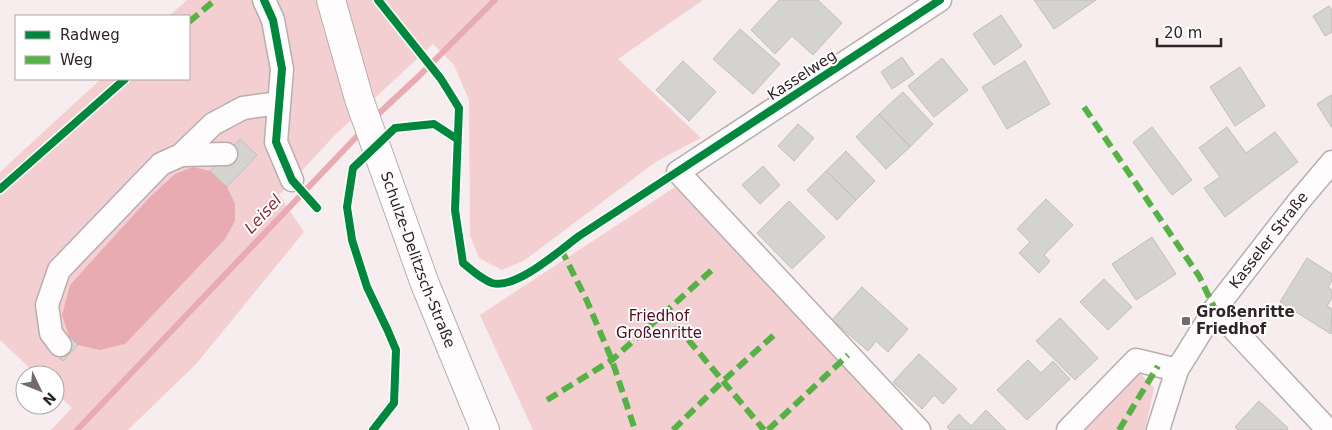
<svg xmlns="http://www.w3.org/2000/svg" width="1332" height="430" viewBox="0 0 1332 430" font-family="'DejaVu Sans',sans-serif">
  <rect width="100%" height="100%" fill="#f7ecee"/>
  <!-- green -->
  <path fill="#f3cfd2" d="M187 0H703L618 59 701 138 657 161 525 260 502 270 479 258 470 236 469 100 454 65 433 44 336 134 279 195 304 232 196 364 128 430H51L72 408 55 392V375H37L0 340V172L101 79H189V16H169Z
    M675 187 907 430H533L480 315Z
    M1139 372 1154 388 1145 430H1083Z"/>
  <!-- water -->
  <path fill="#e8abb2" d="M193 167 210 171 227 187 235 204V221L225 239 125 344 100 350 78 345 69 336 62 315 70 285 150 197 175 174Z"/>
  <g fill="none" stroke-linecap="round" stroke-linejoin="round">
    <!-- stream -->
    <path stroke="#e8abb2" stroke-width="6" d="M374 118 419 76 495 0
      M77 430 362 131"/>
  </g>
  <!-- building -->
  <path fill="#d4d3d0" stroke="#c1bfbd" d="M779 0H818L842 23 813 55 792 36 775 54 751 30Z
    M1034 0H1096L1054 29Z
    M1329 6 1332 10V32L1325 36 1313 16Z
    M1001 15 1022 46 994 65 973 34Z
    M740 29 780 64 753 94 713 59Z
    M902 57 914 74 892 89 881 72Z
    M942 58 968 90 934 117 908 86Z
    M683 61 716 92 689 121 656 90Z
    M1025 61 1050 104 1007 129 982 87Z
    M1240 67 1265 106 1235 126 1210 87Z
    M903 92 933 124 910 147 879 114Z
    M1331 95 1332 97V128L1317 104Z
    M879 114 910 147 886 169 856 137Z
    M798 124 814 138 794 161 778 146Z
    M1152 127 1192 180 1172 195 1133 142Z
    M1227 127 1246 153 1275 132 1298 162 1225 217 1204 188 1220 177 1199 148Z
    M240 139 257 155 227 187 210 171Z
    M846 151 875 181 856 200 826 171Z
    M763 166 780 185 760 204 742 185Z
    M826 171 856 200 837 220 807 190Z
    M1046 199 1073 225 1044 255 1050 261 1039 273 1019 253 1030 242 1017 229Z
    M789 201 825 237 792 269 757 233Z
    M1152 237 1176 274 1136 300 1112 264Z
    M1307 258 1332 274V281L1328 287 1332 290V298L1327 306 1332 309 1331 334 1280 302Z
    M1104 279 1132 307 1108 330 1080 302Z
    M862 287 908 329 888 352 876 341 868 351 832 320Z
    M1060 318 1098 358 1075 380 1036 341Z
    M69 336 78 345 63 361 53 352Z
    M919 354 957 389 943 404 934 395 922 409 893 382Z
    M1028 360 1041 373 1053 361 1070 379 1027 420 997 390Z
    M1259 401 1288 428 1287 430H1238L1235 427Z
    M986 410 1006 430H950L947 427 959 414 971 426Z"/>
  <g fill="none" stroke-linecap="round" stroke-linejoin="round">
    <!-- minor casing -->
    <g stroke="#b8aeaf" stroke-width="25">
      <g id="minor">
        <path d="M264 0 273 20 282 69 276 142 292 180"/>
        <path d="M181 155 226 154"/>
        <path d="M1215 309 1328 430"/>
        <path d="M60 345 51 333 47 305 59 270 161 164 181 155 213 124 243 108 279 103"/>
        <path d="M919 430 678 172 940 0"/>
        <path d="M1068 430 1136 360 1177 370"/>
        <path id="s1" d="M1158 430 1177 370 1215 309 1299 201 1332 162"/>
      </g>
    </g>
    <!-- major casing -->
    <g stroke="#b8aeaf" stroke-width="30">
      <g id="major">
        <path id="s2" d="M331 0 359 99 425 284 485 430"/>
      </g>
    </g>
    <!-- minor -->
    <use href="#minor" stroke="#fefcfc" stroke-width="22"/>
    <!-- major -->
    <use href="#major" stroke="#fefcfc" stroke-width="28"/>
    <!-- quiet -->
    <path stroke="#56b245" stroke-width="6" stroke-dasharray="12 6" stroke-linecap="butt" d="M189 22 215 0
      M1084 107 1199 276 1215 309
      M561 249 587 301 612 360 635 430
      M665 312 764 430
      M547 400 612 360 713 269
      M673 430 723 381 775 334
      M768 430 848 355
      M1119 430 1158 366"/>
    <!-- cycleway casing -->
    <g stroke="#fff" stroke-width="11">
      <path id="cycleway" d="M264 0 273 20 282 69 276 142 292 180 317 208
        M378 0 441 79 459 108 455 210 463 263C472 270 481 279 492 283 516 290 560 250 579 236L940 0
        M0 189 125 79
        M373 430 394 403 396 350 388 331 367 287 352 240 347 207 353 168 395 128 434 124 457 139"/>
    </g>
    <!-- cycleway -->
    <use href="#cycleway" stroke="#00873e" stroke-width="8"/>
  </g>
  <!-- markers -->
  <rect fill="#766a6b" stroke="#fff" stroke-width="2" x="1181" y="316" width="10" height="10" rx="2.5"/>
  <g text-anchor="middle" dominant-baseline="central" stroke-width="4" stroke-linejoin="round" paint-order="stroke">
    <!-- street labels -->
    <g font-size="15" fill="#302425" stroke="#fff">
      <text transform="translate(802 75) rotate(-33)">Kasselweg</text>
      <text stroke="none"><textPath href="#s1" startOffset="222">Kasseler Straße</textPath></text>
      <text stroke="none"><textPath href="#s2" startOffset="274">Schulze-Delitzsch-Straße</textPath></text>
    </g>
    <!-- poi labels -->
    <g font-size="15" font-weight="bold" fill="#302425" stroke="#fff" text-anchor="start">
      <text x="1196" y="312">Großenritte<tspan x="1196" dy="17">Friedhof</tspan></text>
    </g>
    <!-- park labels -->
    <g font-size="15" fill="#53091c" stroke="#fff">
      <text x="659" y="316">Friedhof<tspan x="659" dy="17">Großenritte</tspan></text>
    </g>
    <!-- water labels -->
    <g font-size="16" font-style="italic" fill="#8b2b3e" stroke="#fff">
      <text transform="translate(263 214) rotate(-47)">Leisel</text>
    </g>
  </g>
  <!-- legend -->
  <rect x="15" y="15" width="175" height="65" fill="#ffffff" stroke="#aca7a8"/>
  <rect x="25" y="31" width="25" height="8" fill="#00873e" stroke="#aca7a8"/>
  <text x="60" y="40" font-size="15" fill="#302425">Radweg</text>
  <rect x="25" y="56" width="25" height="8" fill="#56b245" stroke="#aca7a8"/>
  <text x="60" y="65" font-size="15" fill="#302425">Weg</text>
  <!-- north arrow -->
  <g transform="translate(40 390) rotate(133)"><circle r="24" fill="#ffffff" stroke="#aca7a8"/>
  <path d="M0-4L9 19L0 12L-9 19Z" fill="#766a6b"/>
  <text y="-8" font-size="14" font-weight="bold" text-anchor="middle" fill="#302425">N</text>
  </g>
  <!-- scale -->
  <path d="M1157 38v8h64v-8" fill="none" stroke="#302425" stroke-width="2.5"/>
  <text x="1164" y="38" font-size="15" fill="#302425" stroke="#ffffff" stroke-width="4" paint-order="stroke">20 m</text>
</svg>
